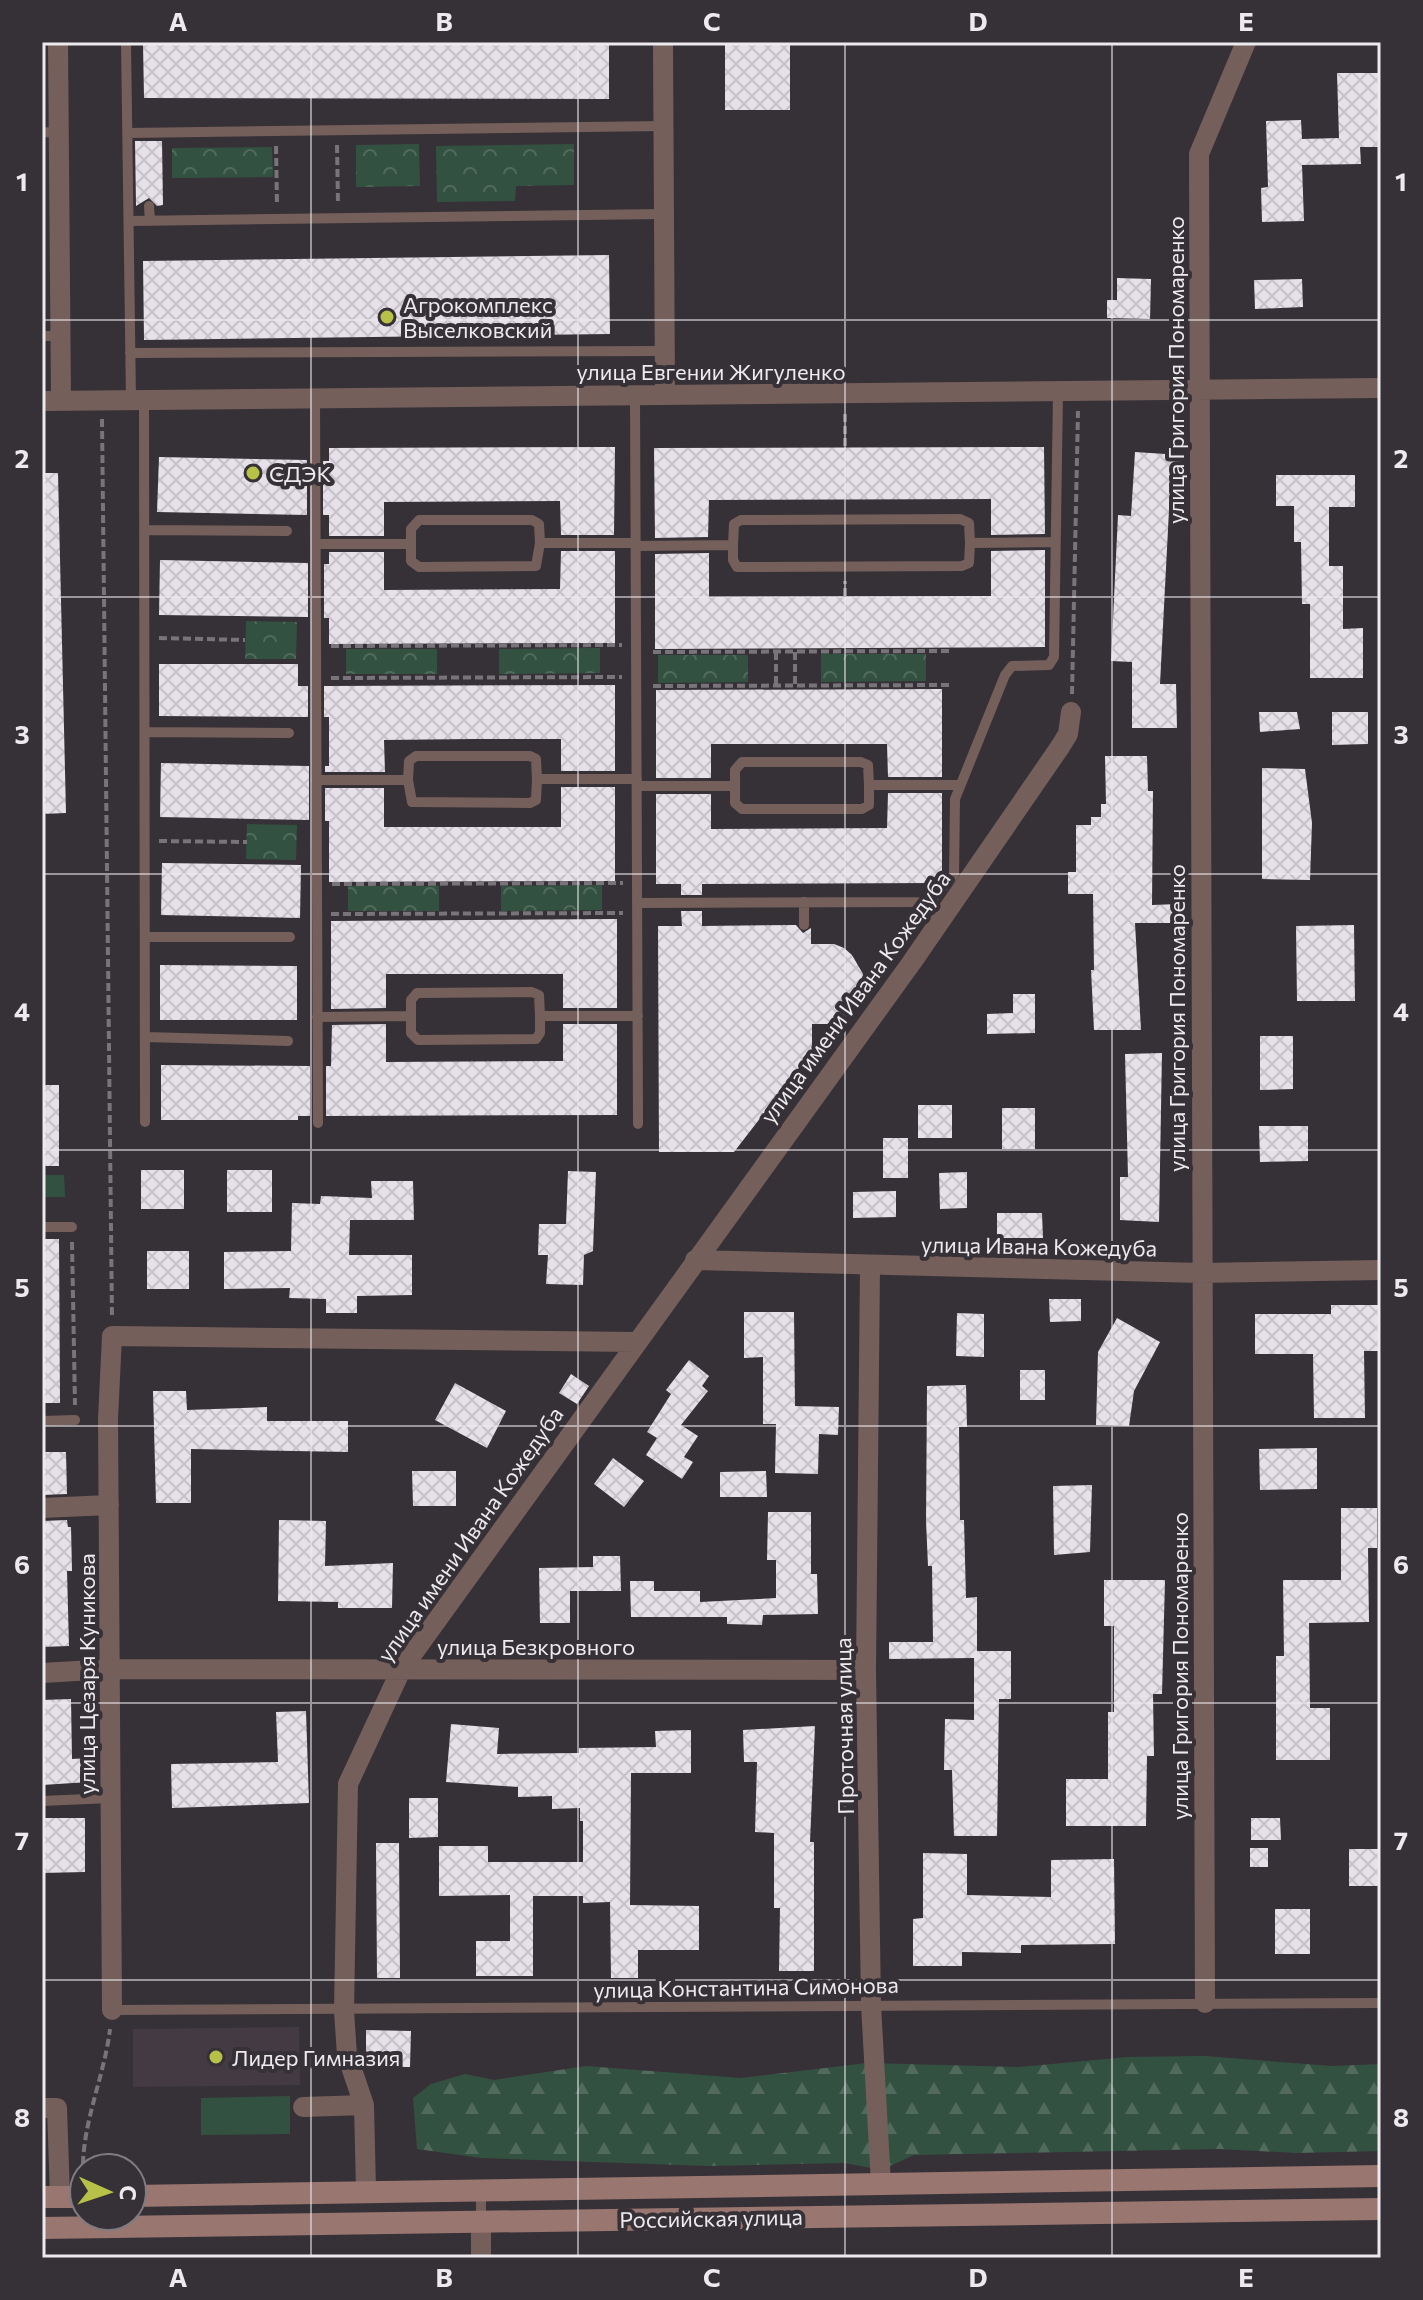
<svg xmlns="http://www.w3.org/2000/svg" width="1423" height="2300" viewBox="0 0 1423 2300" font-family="Commissioner,sans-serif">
  <defs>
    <pattern id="grass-tufts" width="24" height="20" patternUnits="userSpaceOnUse" patternTransform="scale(2)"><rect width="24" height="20" fill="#335141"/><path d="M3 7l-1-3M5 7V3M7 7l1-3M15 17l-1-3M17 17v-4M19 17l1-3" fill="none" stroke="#516a5d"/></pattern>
    <pattern id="forest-firs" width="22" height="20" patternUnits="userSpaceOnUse" patternTransform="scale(2)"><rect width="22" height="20" fill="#335141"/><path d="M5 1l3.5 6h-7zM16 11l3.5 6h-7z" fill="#516a5d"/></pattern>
    <pattern id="park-crowns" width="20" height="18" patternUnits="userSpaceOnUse" patternTransform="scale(2)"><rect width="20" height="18" fill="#335141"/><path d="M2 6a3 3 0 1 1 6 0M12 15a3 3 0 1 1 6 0" fill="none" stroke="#516a5d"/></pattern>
    <pattern id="building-cross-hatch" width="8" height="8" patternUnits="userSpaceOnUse" patternTransform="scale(2)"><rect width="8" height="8" fill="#e6e0e8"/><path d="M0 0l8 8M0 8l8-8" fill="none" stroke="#c6c1c8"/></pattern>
  </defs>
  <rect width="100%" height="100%" fill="#363137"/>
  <!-- built -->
  <path fill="#433a44" d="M299 2027 300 2085 133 2087V2029Z"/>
  <!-- grass -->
  <path fill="url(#grass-tufts)" d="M42 1175H64L65 1197H42Z"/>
  <!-- forest -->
  <path fill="url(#forest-firs)" d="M1204 2056 1332 2066 1381 2064V2151L1297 2153 1219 2149 914 2155 881 2170 845 2163 709 2166 481 2158 417 2149 413 2098 431 2084 465 2074 494 2080 586 2066 741 2078 867 2063 1019 2067 1128 2057Z"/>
  <!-- park -->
  <path fill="url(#park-crowns)" d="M419 144 420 186 356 187V145Z
    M574 144V185L516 186 515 201 437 202 436 146Z
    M272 147 273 177 172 178V148Z
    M246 621 297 622 296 659H245Z
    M600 648V673L499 674V649Z
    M346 649H437V674H346Z
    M821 654H926V681L821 682Z
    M658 655H748V682L658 683Z
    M247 824 297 825 296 860 246 859Z
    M602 885V910L501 911V886Z
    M348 886H439V911H348Z"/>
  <!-- pitch -->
  <path fill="#335141" d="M290 2096V2134L201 2135V2098Z"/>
  <!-- building -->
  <path fill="url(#building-cross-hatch)" d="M725 42H790V110H725Z
    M143 44H609V99L144 98Z
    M1337 73H1381V147H1360L1361 164 1302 165 1304 221 1262 222 1261 188 1268 187 1266 121 1301 120 1302 139 1339 138Z
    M135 141H162L163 205 157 206 149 198 136 206Z
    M609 255 610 334 144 340 143 261Z
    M1117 278 1151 279 1150 319 1107 318V300H1117Z
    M1302 279 1303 307 1255 309 1254 280Z
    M615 447 614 535H561L560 501 384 502V536H329V515H323V461H329V448Z
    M1044 447 1045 534 991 535V499L709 500 708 537 655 538 654 448Z
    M1135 452 1181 455 1177 511 1169 510 1160 684H1176L1177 728H1132V662L1111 661 1118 515 1131 516Z
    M159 457 307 460V515L157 512Z
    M42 473H58L66 813 42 814Z
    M1276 475H1355V507H1329V566H1343V629L1363 628V678H1310V604H1302L1301 542H1294V506H1276Z
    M1045 550V647L655 649V554L709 553V597L991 596V551Z
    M561 551H615V643L329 644V618H324V564H329V552H384V590L560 589Z
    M160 560 308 563V617L159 615Z
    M159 664H298V686H308V717L159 716Z
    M615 685V771H561V739H473L384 740 385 772H325V766H329V717H324V686Z
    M942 689V777H888L887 744H711V778H656V690Z
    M1259 712H1297L1300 729 1260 732Z
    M1332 712H1368V744L1332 745Z
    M1105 756H1147L1148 791H1153L1152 905 1179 904V923H1135L1141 1030H1094L1091 970H1094L1093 894H1068V872H1076V825H1091V817H1101V804H1106Z
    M161 763 309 766V820L160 817Z
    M1262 768 1305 769 1312 823 1310 880 1262 879Z
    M561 787H615V881L329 882V821H325V788H384V827H561Z
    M888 793H942V876L936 883 702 884V895H681V884H656V794H711V829L887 828Z
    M162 863 301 865 300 918 161 915Z
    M681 911H702V926L796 925 803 933 811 928V944H834L844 948 852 955 863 974V995L859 1005 834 1024H812V1051L734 1152H659L658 926H682Z
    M617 919V1008H563V974H386V1008L331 1009V921Z
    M1354 925 1355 1001H1297L1296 926Z
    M160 965 297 966V1020H160Z
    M1013 994H1035V1033L987 1034V1014L1013 1013Z
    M386 1024V1062L563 1061V1024H617V1115L326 1116V1066H331L332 1025Z
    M1260 1036H1293V1089L1260 1090Z
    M1162 1053 1159 1222 1120 1220V1177H1128L1125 1054Z
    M161 1065 310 1066V1116H298V1120H161Z
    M42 1085H59V1166H42Z
    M918 1105H952V1138H918Z
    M1002 1108H1035V1149H1002Z
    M1259 1126H1308V1161L1260 1162Z
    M883 1138H908V1178H883Z
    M141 1170H184V1209H141Z
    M227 1170H272V1212H227Z
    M568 1171 596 1172 593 1251 584 1255 583 1285 546 1284 548 1255H538L539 1224H566Z
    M967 1172V1208L940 1209 939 1173Z
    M371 1181H413L414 1220H350L349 1255H412V1295L357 1296V1313H326V1299L289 1298 290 1288 224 1289V1252L291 1251 292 1203 320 1204 321 1196 372 1198Z
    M896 1191V1217L853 1218V1192Z
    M997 1213H1042L1043 1238H997Z
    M42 1239H59L60 1403H42Z
    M147 1251H189V1289H147Z
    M1049 1299H1081V1321L1050 1322Z
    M1331 1305H1380V1351H1364L1365 1418H1314L1313 1354H1255V1314H1331Z
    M744 1312H794L795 1406 839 1407 838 1435 819 1434 818 1474 775 1473 776 1424H763V1357L744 1358Z
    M957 1313 984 1314V1357L956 1356Z
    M1117 1318 1160 1342 1134 1391 1129 1426 1096 1425 1098 1352Z
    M689 1360 709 1376 702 1386 708 1391 681 1425 698 1436 684 1457 693 1462 682 1479 646 1455 657 1438 647 1432 671 1394 666 1390Z
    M1020 1370H1045V1400H1020Z
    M571 1374 589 1386 577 1404 559 1393Z
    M455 1383 506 1411 487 1448 435 1420Z
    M966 1385 967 1427H959L960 1520H964L966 1598 977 1597V1651H1011V1699H999L997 1836H954L952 1770H944L945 1719 974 1720V1658L889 1659V1642H933L932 1566H928L926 1521 927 1386Z
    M153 1391H186L187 1410 267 1407V1421H348V1452L191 1449V1503H156Z
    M1317 1448V1489L1260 1490 1259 1449Z
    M42 1452H66L67 1494 42 1495Z
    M613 1458 644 1481 624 1507 594 1484Z
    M412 1471H456V1506H413Z
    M766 1471 767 1497H720V1472Z
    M1092 1485 1090 1552 1054 1555 1053 1486Z
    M1341 1508H1377V1548H1368L1369 1622 1309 1623 1310 1708H1330V1760H1276V1656H1284L1283 1580H1341Z
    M768 1512H811V1574H817L818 1614 763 1615 762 1625 727 1624V1617H631L630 1581H654V1591H700V1602L776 1598V1560H767Z
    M67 1520 68 1527H71L72 1571H67L69 1646 42 1647V1521Z
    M279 1520 326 1521 325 1566 393 1563 392 1608H338V1602L278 1601Z
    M593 1556H620L621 1591H570V1623H540L539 1568 593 1567Z
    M1104 1580H1165L1162 1694H1153L1154 1756H1147L1146 1826H1066V1779H1108V1712H1114V1626H1104Z
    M71 1699 72 1759 88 1758 89 1782 42 1785V1700Z
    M306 1711 309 1803 172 1808 171 1764 278 1762 276 1712Z
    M451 1724 499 1728 497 1754 579 1753V1748L656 1747 655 1731 691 1730V1773H631L630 1905 699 1906V1950H638V1978H611L610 1902 583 1903V1896H533V1976H476V1941H510V1895L439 1896V1846H488V1862H583V1821H580V1808L552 1809V1796L518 1797V1787L446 1782Z
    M815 1726 810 1842H814V1971H779L780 1908H774V1833L755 1832 757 1762H744L743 1730Z
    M409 1798H438V1837L409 1838Z
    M42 1818H85V1872L42 1873Z
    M1251 1818H1280L1281 1840H1251Z
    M376 1843H399L400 1978H377Z
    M1250 1848H1268V1867H1250Z
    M1349 1849H1379L1380 1886H1349Z
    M923 1853 967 1854V1895L1051 1897V1860L1114 1859 1115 1944 1021 1945V1953L962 1952V1966H913V1919L923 1918Z
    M1275 1909H1310V1954H1275Z
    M366 2030 411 2031 410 2067H366Z"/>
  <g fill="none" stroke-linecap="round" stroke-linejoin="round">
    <!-- path -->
    <path stroke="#787479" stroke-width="4" stroke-dasharray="8 4" stroke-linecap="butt" d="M337 145 338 204
      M276 146 277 205
      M845 414V448
      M102 419 112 1318
      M845 596V581
      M159 638 245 640
      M331 646 622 645
      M653 652 950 651
      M776 652V685
      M795 652V685
      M331 678 622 677
      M653 686 951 685
      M1072 694 1078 411
      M159 841 247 842
      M332 884 623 883
      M331 914 623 913
      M72 1242 75 1405
      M83 2176C81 2124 104 2079 110 2029"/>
    <!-- service -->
    <path stroke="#755f5b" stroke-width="10" d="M126 42 131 400
      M42 132 59 133
      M128 133 664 126
      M149 206 150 221
      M129 221 664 214
      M42 336H61
      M130 353 665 351
      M635 396 638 1124
      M315 398 318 1123
      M144 400 145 1122
      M144 530 287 531
      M540 543 536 566 419 567 411 561V529L419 520H532L539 524 540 543H636
      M316 544H411
      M733 545V560L737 567 962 566 969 563 970 543
      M636 546 733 545 734 524 741 520 960 519 969 523 970 543 1055 542
      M145 732 289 733
      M316 780H408L409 761 416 756H530L536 759 537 779H637
      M408 780 412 802 530 803 536 800 537 779
      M869 785V805L862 809H742L735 803V770L742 762H861L868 765 869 785H960
      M637 786H734
      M637 903 923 902 934 897 954 875 955 799 1005 675 1012 666 1049 665 1054 657 1058 392
      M804 925V902
      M145 937H290
      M540 1016V1033L536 1039 418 1040 411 1033V1000L417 993 532 992 539 995 540 1016H638
      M317 1017 411 1016
      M145 1037 288 1041
      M42 1227H72
      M42 1421 75 1420
      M42 1801 111 1798
      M112 2010 1381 2003
      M481 2222V2189"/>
    <!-- minor -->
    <path stroke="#755f5b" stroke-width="20" d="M58 42 61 401
      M663 42 665 395
      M42 401 1381 388
      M695 1260 1201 1273 1381 1270
      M870 1267 866 1670 871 2005 881 2184
      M42 1508 109 1505
      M42 1673 110 1669 866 1670
      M1205 2003 1199 154 1246 42
      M112 2010 108 1419 112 1336 636 1342
      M303 2107 364 2105
      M42 2108H57L60 2197
      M366 2190 364 2105 347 2055 344 2011 348 1784 401 1670 912 962 1060 747 1068 734 1071 712
      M481 2222V2258"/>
    <!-- secondary -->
    <path stroke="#997670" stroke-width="22" d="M132 2196 1381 2176
      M42 2197H84
      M42 2228 1381 2209"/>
  </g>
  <!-- grid -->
  <path fill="none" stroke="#edeaee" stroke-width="2" stroke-opacity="0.55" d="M311 42V2258M578 42V2258M845 42V2258M1112 42V2258M42 320H1381M42 597H1381M42 874H1381M42 1150H1381M42 1426H1381M42 1703H1381M42 1980H1381"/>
  <!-- markers -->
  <g fill="#b7c148" stroke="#363137" stroke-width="3">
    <circle cx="387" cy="317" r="8"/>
    <circle cx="253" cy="473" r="8"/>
    <circle cx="216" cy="2057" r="8"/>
  </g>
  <g text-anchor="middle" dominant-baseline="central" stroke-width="8" stroke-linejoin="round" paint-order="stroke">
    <!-- poi labels -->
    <g font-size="22" fill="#edeaee" stroke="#363137" text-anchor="start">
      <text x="403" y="304">Агрокомплекс<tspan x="403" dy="25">Выселковский</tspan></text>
      <text x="269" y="473">СДЭК</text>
      <text x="232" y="2057">Лидер Гимназия</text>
    </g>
    <!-- street labels -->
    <g font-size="22" fill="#edeaee" stroke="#363137">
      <text transform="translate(1175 370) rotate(-90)">улица Григория Пономаренко</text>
      <text x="711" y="371">улица Евгении Жигуленко</text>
      <text transform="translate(855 997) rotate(-54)">улица имени Ивана Кожедуба</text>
      <text transform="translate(1176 1018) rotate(-90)">улица Григория Пономаренко</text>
      <text transform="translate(1039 1246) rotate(1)">улица Ивана Кожедуба</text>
      <text transform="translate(470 1534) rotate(-55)">улица имени Ивана Кожедуба</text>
      <text x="536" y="1646">улица Безкровного</text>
      <text transform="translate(1179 1666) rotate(-90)">улица Григория Пономаренко</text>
      <text transform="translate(86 1674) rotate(-90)">улица Цезаря Куникова</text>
      <text transform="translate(844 1726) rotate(-91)">Проточная улица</text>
      <text transform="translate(746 1987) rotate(-1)">улица Константина Симонова</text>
      <text transform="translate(711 2218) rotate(-1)">Российская улица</text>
    </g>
  </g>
  <!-- border -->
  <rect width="1423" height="2300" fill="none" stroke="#363137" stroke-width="88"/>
  <!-- north arrow -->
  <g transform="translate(108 2192) rotate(93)"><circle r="38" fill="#363137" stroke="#7f7b80" stroke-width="2"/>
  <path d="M0-6L14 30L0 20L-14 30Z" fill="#b7c148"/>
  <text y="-12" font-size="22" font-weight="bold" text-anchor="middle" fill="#edeaee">С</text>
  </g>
  <rect x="44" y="44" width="1335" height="2212" fill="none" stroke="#edeaee" stroke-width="3"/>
  <g font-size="26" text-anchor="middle" font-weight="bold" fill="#edeaee">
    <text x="178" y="31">A</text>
    <text x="444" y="31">B</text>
    <text x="712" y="31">C</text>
    <text x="978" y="31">D</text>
    <text x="1246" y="31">E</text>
    <text x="22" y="191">1</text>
    <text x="1401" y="191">1</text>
    <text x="22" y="468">2</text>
    <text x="1401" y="468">2</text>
    <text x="22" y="744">3</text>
    <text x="1401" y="744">3</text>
    <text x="22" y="1021">4</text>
    <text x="1401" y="1021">4</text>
    <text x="22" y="1297">5</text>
    <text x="1401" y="1297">5</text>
    <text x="22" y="1574">6</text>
    <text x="1401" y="1574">6</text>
    <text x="22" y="1850">7</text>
    <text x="1401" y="1850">7</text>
    <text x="22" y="2127">8</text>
    <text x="1401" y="2127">8</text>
    <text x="178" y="2287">A</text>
    <text x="444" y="2287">B</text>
    <text x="712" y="2287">C</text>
    <text x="978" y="2287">D</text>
    <text x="1246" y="2287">E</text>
  </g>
</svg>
